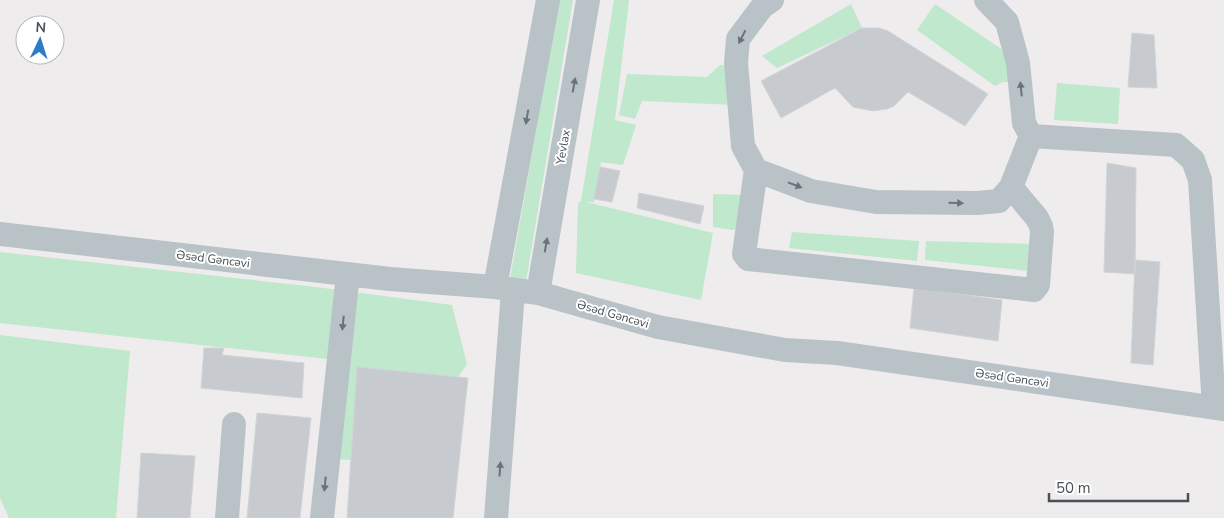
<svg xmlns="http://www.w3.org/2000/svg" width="1224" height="518" viewBox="0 0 1224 518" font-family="'Nunito Sans',sans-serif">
  <rect width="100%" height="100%" fill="#efeced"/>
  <!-- green -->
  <path fill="#bfe8cc" d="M559 0H573L526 282 510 279Z
    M614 0H629L615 120 636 125 623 165 601 162 594 202H586L713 233 701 300 576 273 578 203 581 201Z
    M851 4 862 28 777 68 762 56Z
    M935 4 1022 63 1010 82H1003L995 86 917 30Z
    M720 65 731 66 735 105 642 101 635 119 619 115 627 74 707 77Z
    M1057 83 1120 88 1118 124 1054 120Z
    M713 194 746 195 742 227 733 230 713 227Z
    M792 232 919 241 917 261 789 248Z
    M926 241 1032 244 1029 271 925 260Z
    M0 252 316 287 452 305 467 364 458 377 357 367 351 460 322 458 328 359 0 323Z
    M0 335 130 351 116 518H9L0 498Z"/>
  <!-- building -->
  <path fill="#c7cacf" stroke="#d1d3d7" d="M862 28H879L888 31 988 94 965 126 908 92 894 106 887 109 873 111 853 107 835 88 781 118 761 81Z
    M1132 33 1154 35 1157 88 1128 87Z
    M1107 163 1136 168 1135 274 1104 272Z
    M600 167 620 171 612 202 594 199Z
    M639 193 704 206 700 224 637 208Z
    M1135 260 1160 262 1153 365 1131 363Z
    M914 288 1002 300 998 341 910 328Z
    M204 348H224L222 355 304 363 302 398 201 388Z
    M357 367 468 378 453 518H347Z
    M257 413 311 418 300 518H247Z
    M141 453 195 456 190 518H137Z"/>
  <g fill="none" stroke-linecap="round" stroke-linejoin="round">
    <!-- minor -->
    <path stroke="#b9c2c7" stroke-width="24" d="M772 0 762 7 738 39 736 63 743 146 756 170 811 191 876 202 977 203 999 201 1011 187 1031 136 1024 123 1018 63 1007 22 986 0
      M1031 136 1176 145 1193 160 1200 180 1214 408
      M756 170 744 254 748 259 1034 290 1038 285 1042 232 1041 226 1037 218 1011 187
      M0 234 390 279 495 287 538 293 658 327 785 350 837 353 1224 409
      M495 287 548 0
      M538 293 588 0
      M227 518 234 424
      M322 518 348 274
      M496 518 513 291"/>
  </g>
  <!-- one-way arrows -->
  <defs><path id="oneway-solid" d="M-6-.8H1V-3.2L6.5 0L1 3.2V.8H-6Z" transform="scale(1.25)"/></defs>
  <g fill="#697379">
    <use href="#oneway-solid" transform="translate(742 37) rotate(117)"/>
    <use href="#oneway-solid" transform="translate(574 85) rotate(-80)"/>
    <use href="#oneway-solid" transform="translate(1021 89) rotate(-96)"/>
    <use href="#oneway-solid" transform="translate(527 117) rotate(100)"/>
    <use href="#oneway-solid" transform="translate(795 185) rotate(21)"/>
    <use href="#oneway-solid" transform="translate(956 203) rotate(1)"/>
    <use href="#oneway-solid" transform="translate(546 245) rotate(-80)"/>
    <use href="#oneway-solid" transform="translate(343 323) rotate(96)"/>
    <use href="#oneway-solid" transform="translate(500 469) rotate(-86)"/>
    <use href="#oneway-solid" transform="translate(325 484) rotate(96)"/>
  </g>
  <g text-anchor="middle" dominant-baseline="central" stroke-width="4" stroke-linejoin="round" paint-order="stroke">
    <!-- street labels -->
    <g font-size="12" fill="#475157" stroke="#fff">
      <text transform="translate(563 147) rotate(-80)">Yevlax</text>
      <text transform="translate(213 259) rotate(7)">Əsəd Gəncəvi</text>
      <text transform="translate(613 314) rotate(16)">Əsəd Gəncəvi</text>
      <text transform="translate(1012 378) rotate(8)">Əsəd Gəncəvi</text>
    </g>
  </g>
  <!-- north arrow -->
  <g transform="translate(40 40) rotate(4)"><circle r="24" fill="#ffffff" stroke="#b5b9bc"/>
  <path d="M0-4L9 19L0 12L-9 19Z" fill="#2f7cc6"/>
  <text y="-8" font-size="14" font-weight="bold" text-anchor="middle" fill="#475157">N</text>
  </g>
  <!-- scale -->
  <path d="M1049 493v8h139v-8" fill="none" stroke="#475157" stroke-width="2.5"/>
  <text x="1056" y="493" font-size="15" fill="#475157" stroke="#ffffff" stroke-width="4" paint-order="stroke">50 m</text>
</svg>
